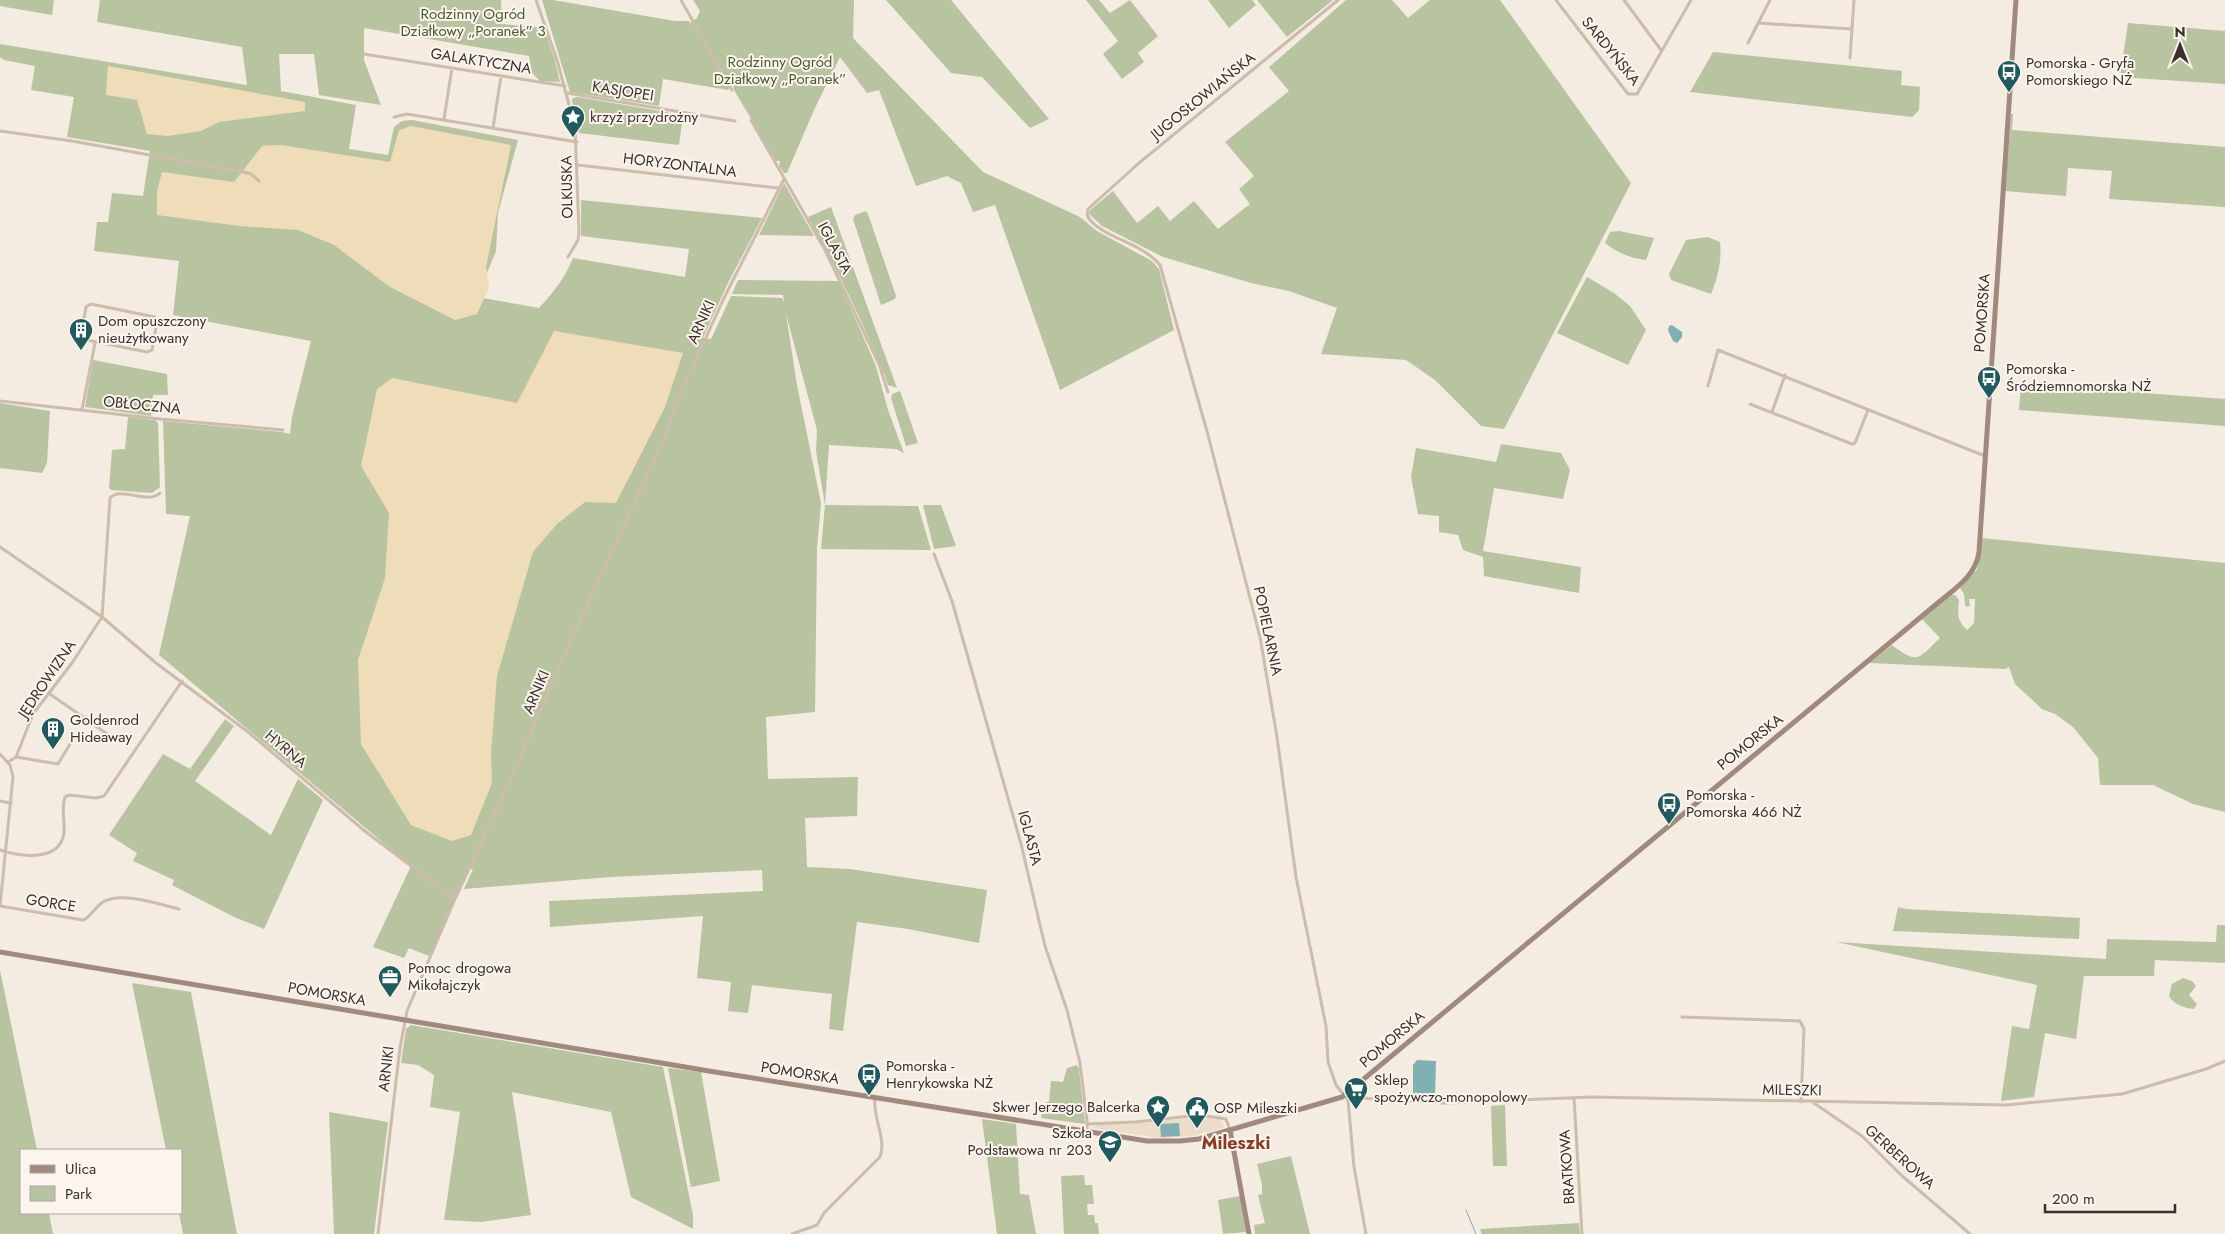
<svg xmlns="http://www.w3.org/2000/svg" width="2225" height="1234" viewBox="0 0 2225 1234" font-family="Jost,sans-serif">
  <rect width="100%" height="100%" fill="#f4ebe1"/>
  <!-- green -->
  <path fill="#b8c4a0" d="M0 0H54L52 15 0 6Z
    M100 0H501L502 24 544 28 555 60 560 82 540 81 532 73 529 56 364 28V60L381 105 319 95 314 54H279L281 91 356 105 349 149 388 155 394 127 402 121 412 120 518 140 498 213 496 251 477 297 539 308C553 293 565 278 573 258L685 277 689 249 581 236V200L762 218 727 285 703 338 711 339 731 296 782 298 784 302 783 295 732 294 738 280 839 281 876 366 888 410 904 453 896 449 829 445 825 505 918 506 931 550 821 549 825 505 816 451 817 430 786 314 797 385 821 503 817 549 815 712 766 717 768 779 858 777 857 816 805 818 807 867 850 869 987 890 979 943 908 929 857 922 843 1031 829 1029 832 994 752 985 748 1013 728 1011 731 982 697 978 703 916 550 927 549 901 763 891 762 870 610 877 464 889 473 869H470L429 956 409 948 404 958 373 947 411 866 159 655 190 516 166 514 163 421 282 432 290 434 292 417 311 341 173 315 179 261 94 251 97 222H108L112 193 143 196 150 151 67 137 74 97 31 90 35 66 4 60 0 57V44L247 85 242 47 97 22Z
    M542 0H553L675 21H689L690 23 697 18 700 11 693 0H854L853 38 983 172 1080 217 1097 231 1152 261 1159 269 1174 330 1060 390 995 205 973 212 961 183 947 176 916 186 879 90 867 93 840 57 814 110 787 173H784L779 166 780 161H776L734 90 733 83 728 90 663 79 659 106 570 92Z
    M886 0H951L1049 119 1030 128 982 77 951 73Z
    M1086 0H1099L1110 13 1130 0 1158 36 1138 53 1144 62 1122 79 1103 54 1118 41Z
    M1208 0H1252L1256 5 1229 28Z
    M1257 0H1333L1287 37Z
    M1346 0H1392L1408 18 1430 0H1500L1631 183 1504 429 1481 426 1435 380 1406 360 1321 354 1337 308 1289 291 1251 283 1163 257 1102 226 1089 214 1090 210 1113 191 1137 223 1158 206 1170 221 1194 201 1218 229 1250 204 1239 189 1254 176 1225 142 1289 91 1269 67Z
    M2128 23 2225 31V84L2120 77Z
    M1713 52 1902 71 1901 85 1920 87 1919 110 1912 117 1690 92Z
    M578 97 683 115 679 145 579 133 572 101 573 98Z
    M2011 114H2013L2012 130 2225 147V207L2109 199 2112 171 2068 168 2066 196 2005 191Z
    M784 183 814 236 759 235Z
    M831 207 897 388 888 385C884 371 877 359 872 346 853 301 831 259 808 217Z
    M866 211 868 214 896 296 895 299 881 305 853 219 855 215Z
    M1619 231 1654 238 1646 260C1629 258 1618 253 1605 243L1610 232Z
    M1708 237 1720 242C1722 260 1718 277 1711 294L1671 280 1669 274 1686 240Z
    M1587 277 1614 293 1630 306 1646 330 1628 365 1557 333Z
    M93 360 167 374 168 395H153L151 416 85 407Z
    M2021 384 2225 399V426L2019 410Z
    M900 391 918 443 906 446 891 398 892 394Z
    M0 403 50 411 47 463 42 473 0 468Z
    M128 417 155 420 158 423 160 487 152 493 111 490 109 488 112 450 125 449Z
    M1501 444 1561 453 1570 470 1563 499 1494 488 1483 551 1581 567 1579 593 1484 576 1483 557 1463 550 1458 535 1439 532V516L1418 514 1411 477 1416 448 1496 462Z
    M923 505H941L956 546 934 549Z
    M1982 538 2225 563V812L2193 804 2153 785H2100L2098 758 2073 727 2055 714 2042 709 2015 684 2009 667 2005 669 1869 663 1892 645C1918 665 1918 659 1940 638L1922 619 1951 595H1955L1959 600C1958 614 1956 619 1967 630L1974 623 1975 599H1969L1970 606 1967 607 1965 605 1964 594 1960 588 1977 569Z
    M225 719 234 726 195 781 271 835 298 779 323 800 264 929 234 917 172 885 174 880 133 861 137 853 109 835 163 754 190 769Z
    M1898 907 1906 909 2080 918 2079 939 1893 931Z
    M2217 925H2225V963L2155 960 2154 976H2084L2076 1039 2045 1033 2034 1097 2001 1101 2012 1026 2029 1029 2037 985 1836 942 2106 959 2107 939 2216 942Z
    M0 970 37 1150H21V1213H49L53 1234H0Z
    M2183 978 2192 981 2196 986 2189 995 2197 1004 2194 1009C2184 1008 2174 1005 2169 996L2172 984Z
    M132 983 191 992 237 1234H183L179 1213H181V1150H166Z
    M411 1025 663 1067 693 1215V1229L631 1197 611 1112 512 1092 531 1215 481 1222 444 1220 460 1112 430 1107 434 1075 418 1065 401 1063 406 1029Z
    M1077 1065 1079 1069 1085 1124 1041 1118 1043 1108H1046V1102H1049L1051 1081 1063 1082 1067 1068Z
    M668 1068 701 1072 720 1181 691 1187Z
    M1505 1105 1507 1166H1493L1491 1106Z
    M329 1112 388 1122 374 1234H334Z
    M982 1119 1016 1124 1020 1194 1029 1195 1036 1234H997Z
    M1291 1156 1310 1234H1255L1254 1225 1265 1223 1258 1195 1262 1194V1185L1257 1164Z
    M1084 1175 1085 1185H1092L1094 1204H1087L1088 1215H1094L1095 1223H1098L1099 1234H1064L1061 1176Z
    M1240 1196 1246 1232 1223 1234 1218 1200Z
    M1579 1223 1580 1234H1482L1480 1229Z"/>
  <!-- sand -->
  <path fill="#efdcb8" d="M108 66 305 102V111L219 122 201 131 168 136 147 134 137 100 106 95Z
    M411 126 511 145 486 267 489 287 477 314 455 320 390 287 334 245 298 230 239 226 157 215V191L162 172 234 182 262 146 280 145 390 162 399 130Z
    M554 331 683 353 665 407 616 503 585 502 557 524 533 552 497 676 491 753 492 783 471 835 452 841 411 825 361 744 358 660 385 578 389 513 361 466 377 389 392 378 517 403Z"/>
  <!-- plaza -->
  <path fill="#ecdcc8" d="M1201 1117 1217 1119 1224 1125 1223 1128 1193 1136 1160 1138 1093 1128 1096 1125 1131 1124Z"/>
  <!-- water -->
  <path fill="#7fb0b2" d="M1672 325 1682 332V337L1677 343 1673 341 1668 330 1669 326Z
    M1417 1060 1436 1061 1435 1096H1416L1413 1094V1065Z
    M1179 1123 1180 1136 1161 1137 1160 1124Z"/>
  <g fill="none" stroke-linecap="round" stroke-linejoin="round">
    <!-- stream -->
    <path stroke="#7fb0b2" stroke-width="1" d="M1466 1210 1476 1234"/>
    <!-- street -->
    <path stroke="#cdbbac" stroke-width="3" d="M536 0 557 60 575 127 579 232 578 240 568 257
      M681 0 732 90
      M1338 0 1139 163 1088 209C1087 213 1087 217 1090 220 1107 239 1142 243 1160 265L1208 435 1260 637 1277 737 1296 877 1326 1026 1328 1062 1336 1085 1348 1100 1354 1167 1366 1234
      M1556 0 1628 94H1637L1691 0
      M1624 0 1661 50
      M1758 23 1852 29
      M1748 43 1770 0
      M364 54 565 86
      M1850 58 1854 0
      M567 93 735 121
      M394 117 407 114 577 142
      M444 119 452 68
      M751 120 825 250 879 364 888 392
      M493 128 501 76
      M0 131 72 141 244 172 251 174 259 181
      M578 165 778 188
      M91 304 155 317 157 322 152 350 147 352 82 339 81 335 86 307Z
      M1708 386 1718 350 1985 456
      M0 401 160 419 283 430
      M1750 404 1852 444 1855 443 1868 410
      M82 410 95 343
      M1772 412 1785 375
      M0 547 102 617 156 663 248 732 366 832 455 899
      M934 554 952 601 1021 844 1045 946 1067 1010 1080 1063 1087 1121V1131
      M102 617 110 498C122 486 148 505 160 493
      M50 694 110 736
      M0 754 10 765 13 777 0 906 83 920C91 917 95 907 103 902 122 891 158 904 179 909
      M16 757 58 764 73 739
      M8 762 16 757 33 714 72 663 102 617
      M0 801 11 803
      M0 850C21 857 60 862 64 833 65 821 61 808 65 797L69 795 96 798 104 796 182 681
      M1682 1017 1800 1021 1804 1029 1801 1102
      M1353 1096 1360 1098 1444 1103 1592 1097 2006 1105 2122 1094 2206 1069 2225 1061
      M1574 1098 1582 1234
      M1814 1103 1862 1136 1901 1175 1970 1234
      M1088 1124 1136 1122 1199 1115 1226 1119 1230 1130
      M378 1234 400 1048 407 1011 455 899 519 761 562 660 662 443 683 388 724 298 784 179
      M792 1234 817 1225 824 1213 880 1157C887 1139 872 1117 875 1097"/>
    <!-- secondary -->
    <path stroke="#a18a7d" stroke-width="5" d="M0 952 715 1072 1147 1141H1180L1199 1139 1342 1097 1939 602C1956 588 1976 575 1979 552L2016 0
      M1230 1130 1249 1234"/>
  </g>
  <!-- icons -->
  <defs>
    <g id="bus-pin" transform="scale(1.25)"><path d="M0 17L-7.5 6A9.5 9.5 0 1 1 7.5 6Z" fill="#1f5a5e" stroke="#fbf5ee"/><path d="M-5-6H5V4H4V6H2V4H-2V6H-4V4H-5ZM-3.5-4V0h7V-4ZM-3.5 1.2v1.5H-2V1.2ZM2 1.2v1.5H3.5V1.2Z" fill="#fff"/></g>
    <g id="sight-pin" transform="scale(1.25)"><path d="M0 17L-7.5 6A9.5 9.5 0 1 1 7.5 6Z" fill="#1f5a5e" stroke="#fbf5ee"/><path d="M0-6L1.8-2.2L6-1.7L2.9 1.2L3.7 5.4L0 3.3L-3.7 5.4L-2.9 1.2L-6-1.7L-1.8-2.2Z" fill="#fff"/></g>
    <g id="building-pin" transform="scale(1.25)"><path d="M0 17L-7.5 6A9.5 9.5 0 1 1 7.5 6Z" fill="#1f5a5e" stroke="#fbf5ee"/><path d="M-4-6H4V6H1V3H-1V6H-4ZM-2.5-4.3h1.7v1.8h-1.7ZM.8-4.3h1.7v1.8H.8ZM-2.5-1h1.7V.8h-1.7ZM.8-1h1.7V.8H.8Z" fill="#fff"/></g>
    <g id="office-pin" transform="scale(1.25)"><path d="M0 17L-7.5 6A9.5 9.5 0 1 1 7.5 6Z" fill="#1f5a5e" stroke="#fbf5ee"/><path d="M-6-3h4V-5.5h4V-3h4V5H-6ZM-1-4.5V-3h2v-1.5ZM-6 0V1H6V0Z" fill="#fff"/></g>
    <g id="supermarket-pin" transform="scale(1.25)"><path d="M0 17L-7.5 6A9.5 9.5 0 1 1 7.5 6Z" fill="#1f5a5e" stroke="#fbf5ee"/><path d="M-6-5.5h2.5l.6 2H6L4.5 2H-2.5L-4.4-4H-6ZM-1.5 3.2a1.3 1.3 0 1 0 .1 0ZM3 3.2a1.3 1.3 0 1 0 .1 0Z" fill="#fff"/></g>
    <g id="civic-pin" transform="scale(1.25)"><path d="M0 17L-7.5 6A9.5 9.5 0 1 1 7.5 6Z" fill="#1f5a5e" stroke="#fbf5ee"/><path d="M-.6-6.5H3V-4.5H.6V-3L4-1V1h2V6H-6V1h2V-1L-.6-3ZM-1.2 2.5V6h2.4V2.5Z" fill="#fff"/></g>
    <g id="school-pin" transform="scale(1.25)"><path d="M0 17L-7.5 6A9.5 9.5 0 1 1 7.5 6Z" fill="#1f5a5e" stroke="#fbf5ee"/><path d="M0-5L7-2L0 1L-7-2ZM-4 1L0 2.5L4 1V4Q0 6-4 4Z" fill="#fff"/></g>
  </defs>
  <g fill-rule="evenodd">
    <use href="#bus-pin" x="2009" y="72"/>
    <use href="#sight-pin" x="573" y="117"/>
    <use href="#building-pin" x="81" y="330"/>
    <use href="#bus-pin" x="1989" y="378"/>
    <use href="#building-pin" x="53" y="729"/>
    <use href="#bus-pin" x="1669" y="804"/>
    <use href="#office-pin" x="390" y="977"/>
    <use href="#bus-pin" x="869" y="1075"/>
    <use href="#supermarket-pin" x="1356" y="1089"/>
    <use href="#sight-pin" x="1158" y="1107"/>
    <use href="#civic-pin" x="1197" y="1108"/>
    <use href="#school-pin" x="1110" y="1142"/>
  </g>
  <g text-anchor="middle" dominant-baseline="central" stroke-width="4" stroke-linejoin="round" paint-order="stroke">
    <!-- park labels -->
    <g font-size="15" fill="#4a5a2e" stroke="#fbf5ee">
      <text x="473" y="14">Rodzinny Ogród<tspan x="473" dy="17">Działkowy „Poranek” 3</tspan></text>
      <text x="780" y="62">Rodzinny Ogród<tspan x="780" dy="17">Działkowy „Poranek”</tspan></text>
    </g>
    <!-- street labels -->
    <g font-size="15" fill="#3b302b" stroke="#fbf5ee">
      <text transform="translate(1611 51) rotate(51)">SARDYŃSKA</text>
      <text transform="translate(481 61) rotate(9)">GALAKTYCZNA</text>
      <text transform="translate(623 91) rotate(9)">KASJOPEI</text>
      <text transform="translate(1203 96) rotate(-39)">JUGOSŁOWIAŃSKA</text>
      <text transform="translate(680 165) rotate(7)">HORYZONTALNA</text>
      <text transform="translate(567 187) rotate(-91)">OLKUSKA</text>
      <text transform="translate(835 248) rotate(62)">IGLASTA</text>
      <text transform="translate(1982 313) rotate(-86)">POMORSKA</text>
      <text transform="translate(701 322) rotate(-66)">ARNIKI</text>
      <text transform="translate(142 405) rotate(6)">OBŁOCZNA</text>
      <text transform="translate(1268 631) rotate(78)">POPIELARNIA</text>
      <text transform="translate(47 679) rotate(-56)">JĘDROWIZNA</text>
      <text transform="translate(536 692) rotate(-67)">ARNIKI</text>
      <text transform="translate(1750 742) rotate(-39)">POMORSKA</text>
      <text transform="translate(286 749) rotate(40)">HYRNA</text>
      <text transform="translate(1030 838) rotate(75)">IGLASTA</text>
      <text transform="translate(51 903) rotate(9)">GORCE</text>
      <text transform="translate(327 994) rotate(10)">POMORSKA</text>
      <text transform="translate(1392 1039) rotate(-40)">POMORSKA</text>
      <text transform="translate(386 1069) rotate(-83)">ARNIKI</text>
      <text transform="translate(800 1073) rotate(9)">POMORSKA</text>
      <text transform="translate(1792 1090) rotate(1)">MILESZKI</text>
      <text transform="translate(1900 1157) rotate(42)">GERBEROWA</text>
      <text transform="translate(1567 1167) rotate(-94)">BRATKOWA</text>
    </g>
    <!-- poi labels -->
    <g font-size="15" fill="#3b302b" stroke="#fbf5ee" text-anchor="start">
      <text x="2026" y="63">Pomorska - Gryfa<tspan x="2026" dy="17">Pomorskiego NŻ</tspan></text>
      <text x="590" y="117">krzyż przydrożny</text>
      <text x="98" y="321">Dom opuszczony<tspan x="98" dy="17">nieużytkowany</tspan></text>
      <text x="2006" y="369">Pomorska -<tspan x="2006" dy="17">Śródziemnomorska NŻ</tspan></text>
      <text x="70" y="720">Goldenrod<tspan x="70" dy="17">Hideaway</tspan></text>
      <text x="1686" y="795">Pomorska -<tspan x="1686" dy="17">Pomorska 466 NŻ</tspan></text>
      <text x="408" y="968">Pomoc drogowa<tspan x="408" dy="17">Mikołajczyk</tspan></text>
      <text x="886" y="1066">Pomorska -<tspan x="886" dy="17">Henrykowska NŻ</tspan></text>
      <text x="1374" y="1080">Sklep<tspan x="1374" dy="17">spożywczo-monopolowy</tspan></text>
      <text x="1140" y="1107" text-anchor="end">Skwer Jerzego Balcerka</text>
      <text x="1214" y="1108">OSP Mileszki</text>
      <text x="1092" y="1133" text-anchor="end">Szkoła<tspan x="1092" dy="17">Podstawowa nr 203</tspan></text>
    </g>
    <!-- quarter labels -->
    <g font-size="18" font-weight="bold" fill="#8c3b22" stroke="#fbf5ee">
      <text x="1236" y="1143">Mileszki</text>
    </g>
  </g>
  <!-- legend -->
  <rect x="20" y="1149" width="162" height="65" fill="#fbf5ee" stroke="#aea6a0"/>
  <rect x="30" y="1165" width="25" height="8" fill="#a18a7d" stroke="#aea6a0"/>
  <text x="65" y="1174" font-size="15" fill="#3b302b">Ulica</text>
  <rect x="30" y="1186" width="25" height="15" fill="#b8c4a0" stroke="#aea6a0"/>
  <text x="65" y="1199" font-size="15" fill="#3b302b">Park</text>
  <!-- north arrow -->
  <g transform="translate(2180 45)" stroke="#fbf5ee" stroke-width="4" paint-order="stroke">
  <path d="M0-4L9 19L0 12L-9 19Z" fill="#3b302b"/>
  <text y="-8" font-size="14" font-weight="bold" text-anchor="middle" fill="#3b302b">N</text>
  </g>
  <!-- scale -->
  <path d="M2045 1204v8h130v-8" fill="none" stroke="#3b302b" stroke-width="2.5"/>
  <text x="2052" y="1204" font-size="15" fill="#3b302b" stroke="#fbf5ee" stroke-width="4" paint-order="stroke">200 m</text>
</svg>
